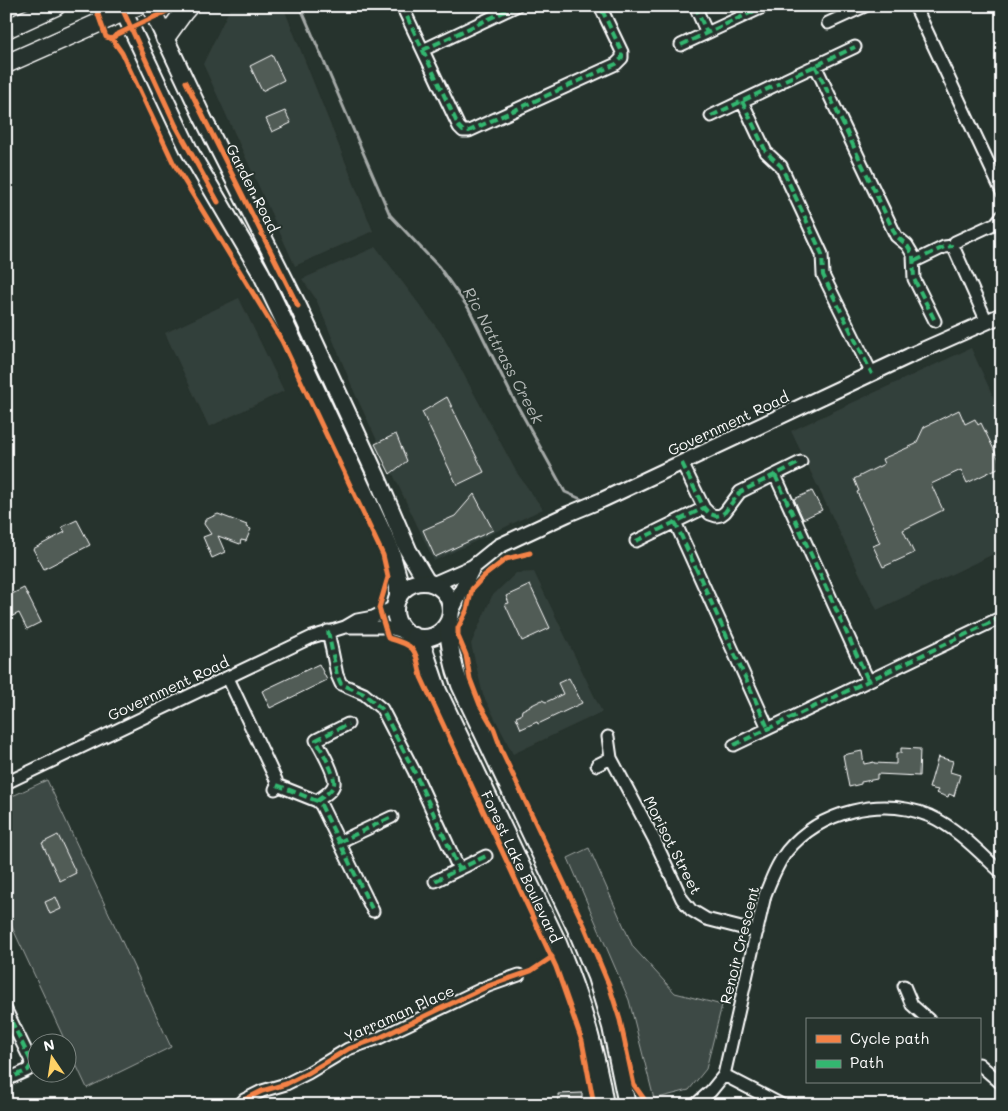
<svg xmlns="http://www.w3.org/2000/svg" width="1008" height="1111" viewBox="0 0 1008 1111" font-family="Mali,sans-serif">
  <rect width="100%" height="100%" fill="#26332d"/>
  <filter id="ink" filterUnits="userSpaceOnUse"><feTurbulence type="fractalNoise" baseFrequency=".02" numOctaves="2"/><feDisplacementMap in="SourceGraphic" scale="10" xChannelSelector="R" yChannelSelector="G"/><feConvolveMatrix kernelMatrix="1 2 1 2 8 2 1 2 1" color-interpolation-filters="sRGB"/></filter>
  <g filter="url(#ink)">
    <!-- built -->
    <path fill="#333f3a" d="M231 6H283L373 231 295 266 203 64Z
      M376 247 443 336 517 473 543 509 434 561 356 396 316 299 302 279Z
      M239 298 284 391 209 427 165 333Z
      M971 348 1002 416V550L877 610 791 431Z
      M534 572 602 712 513 754 483 695 471 644 492 596 516 573Z"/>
    <!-- green -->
    <path fill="#3e4944" stroke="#9ea4a2" d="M47 780 171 1047 87 1088 6 914V799Z
      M589 848 633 947 675 993 722 1005 706 1069 689 1090 654 1099 629 1000 568 858Z"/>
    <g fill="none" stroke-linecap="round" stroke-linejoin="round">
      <!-- stream -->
      <path stroke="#a4a9a7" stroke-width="3" d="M300 6 390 215 439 267 469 309 512 396 565 492 581 499"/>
    </g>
    <!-- building -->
    <path fill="#515c57" stroke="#fff" d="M272 55 284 80 262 91 250 66Z
      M285 111 291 123 272 132 266 119Z
      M447 397 484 472 457 485 422 412Z
      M959 410 965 424 975 419 978 425 981 423 1002 466 967 483 961 470 931 484 943 510 903 530 914 553 883 567 873 546 880 543 857 492 859 491 854 479 884 464 882 459 916 444 924 427Z
      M396 434 407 461 390 474 375 444Z
      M812 491 822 510 803 519 794 499Z
      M474 494 493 530 435 557 423 530 455 516Z
      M218 514 247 525 246 527 251 529 246 541 241 540 240 544 218 536 225 552 212 558 203 537 211 534 204 524 205 520Z
      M77 520 90 545 44 569 33 549 65 532 62 527Z
      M530 585 550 628 522 641 505 604 509 603 506 596Z
      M24 588 41 622 27 629 19 613 6 619V597Z
      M319 664 327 680 270 708 262 691Z
      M569 678 582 703 538 724 537 722 521 729 516 717 521 715 522 710 542 700 546 702 563 694 558 683Z
      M901 748 920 749 919 776 877 774V779L861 782V784L849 787 843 755 862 751 864 764 874 762V763L896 764V753H901Z
      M938 757 953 761 950 772 960 775 954 796 949 794 948 797 936 793 938 790 929 788Z
      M58 835 76 873 60 881 42 843Z
      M56 897 61 909 50 914 45 902Z
      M582 1093V1105H559L558 1094Z"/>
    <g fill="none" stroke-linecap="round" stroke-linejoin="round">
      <!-- minor casing -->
      <g stroke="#fff" stroke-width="15">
        <path id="minor" d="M402 6 459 127 463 131H469L616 64 622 58V52L600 6
          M695 6 707 33
          M915 6 1002 192
          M828 23 865 6
          M681 45 765 6
          M423 50 516 6
          M815 65 896 236 907 245 913 255 914 279 935 321
          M785 80 855 47
          M742 101 766 152 781 166 822 254 823 275 872 374
          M711 116 780 83
          M915 261 944 247 953 246
          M987 322 953 246 955 242 996 223 1002 216
          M682 463 704 508 710 514 716 516 721 515 725 512 740 492 801 462
          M775 475 868 680
          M675 522 768 728
          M636 541 704 508
          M347 627H385L407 633
          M328 631 337 675 341 684 364 694 382 709 414 771 459 869
          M228 678 276 780 277 785 275 789
          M734 745 1002 617
          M611 758 654 839 682 899 691 910 706 919 757 932
          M597 765 611 758 608 737
          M6 783 312 637 345 627 357 620 373 617 396 606
          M277 785 317 801 321 805 373 911
          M317 801C323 796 332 792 334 784 336 775 321 749 316 740L348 724
          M339 842 392 817
          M435 881 486 856
          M904 986 912 1005 929 1020
          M6 1010 30 1059 31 1065 28 1070 6 1080
          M979 1064 1002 1084
          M724 1075 782 1105
          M239 1105 244 1100 262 1091 286 1084 308 1073 348 1049 379 1038 488 986 519 975
          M695 1105 711 1091 724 1075 765 895C771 880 777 864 787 851 820 811 881 796 930 816 957 828 980 853 1002 873"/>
      </g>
      <!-- tertiary casing -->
      <g stroke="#fff" stroke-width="18">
        <path id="tertiary" d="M434 584 473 567 499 546 568 514 602 500 909 356 1002 315
          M452 610 473 567"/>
      </g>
      <!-- secondary casing -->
      <g stroke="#fff" stroke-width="20">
        <g id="secondary">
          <path d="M121 6 190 152 261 273 277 306 390 548 398 577V598"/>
          <path d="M150 6 203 118 298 306 376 475 408 550 427 582"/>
          <circle cx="423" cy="610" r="28"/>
          <path d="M448 624C449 646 452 664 460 685L577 931 596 977 611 1027 627 1105"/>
          <path id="s1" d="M414 636 424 649 438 691 558 943C580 996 596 1048 605 1105"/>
        </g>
      </g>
      <!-- primary casing -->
      <g stroke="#fff" stroke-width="21">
        <path id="primary" d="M6 29 56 6
          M165 38 183 13 189 6
          M6 64 137 6"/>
      </g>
      <!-- minor -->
      <use href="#minor" stroke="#26332d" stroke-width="11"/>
      <!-- tertiary -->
      <use href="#tertiary" stroke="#26332d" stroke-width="14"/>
      <!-- secondary -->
      <use href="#secondary" stroke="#26332d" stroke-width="16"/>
      <!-- primary -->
      <use href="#primary" stroke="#26332d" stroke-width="18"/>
      <!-- quiet -->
      <path stroke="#33b770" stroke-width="4" stroke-dasharray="8 4" stroke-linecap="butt" d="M402 6 459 127 463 131H469L616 64 622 58V52L600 6
        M695 6 707 33
        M681 45 765 6
        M423 50 516 6
        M815 65 896 236 907 245 913 255 914 279 935 321
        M785 80 855 47
        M742 101 766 152 781 166 822 254 823 275 872 374
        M711 116 780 83
        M915 261 944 247 953 246
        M682 463 704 508 710 514 716 516 721 515 725 512 740 492 801 462
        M775 475 868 680
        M675 522 768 728
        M636 541 704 508
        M328 631 337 675 341 684 364 694 382 709 414 771 459 869
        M734 745 1002 617
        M277 785 317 801 321 805 373 911
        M317 801C323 796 332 792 334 784 336 775 321 749 316 740L348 724
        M339 842 392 817
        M435 881 486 856
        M6 1010 30 1059 31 1065 28 1070 6 1080"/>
      <!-- cycleway casing -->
      <g stroke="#26332d" stroke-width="8">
        <path id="cycleway" d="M95 6 106 37 112 39 116 35 169 10 173 6
          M121 6 176 126 218 202
          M112 39 122 53 173 162 282 341 383 555 388 577 379 608 388 638C417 646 415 649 421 677L556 967 582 1041 594 1105
          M186 82 298 306
          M530 553 506 559 484 576 472 589 467 610 458 628V636L466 655 470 679 480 705 494 729 503 754 584 925 609 985 620 1020 634 1085 644 1099 645 1105
          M239 1105 244 1100 262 1091 286 1084 308 1073 348 1049 379 1038 488 986 531 971 552 957"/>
      </g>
      <!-- cycleway -->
      <use href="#cycleway" stroke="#f48246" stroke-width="5"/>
    </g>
  </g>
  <g text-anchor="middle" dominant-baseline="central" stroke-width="4" stroke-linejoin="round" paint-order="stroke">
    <!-- street labels -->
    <g font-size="15" fill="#fff" stroke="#26332d">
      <text transform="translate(253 188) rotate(63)">Garden Road</text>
      <text transform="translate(728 423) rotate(-25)">Government Road</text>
      <text transform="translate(168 688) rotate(-25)">Government Road</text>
      <text transform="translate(673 845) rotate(63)">Morisot Street</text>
      <text stroke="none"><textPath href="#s1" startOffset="255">Forest Lake Boulevard</textPath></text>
      <text transform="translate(739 945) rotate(-76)">Renoir Crescent</text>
      <text transform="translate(399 1013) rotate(-24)">Yarraman Place</text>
    </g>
    <!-- water labels -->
    <g font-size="16" font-style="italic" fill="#b3b8b6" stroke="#26332d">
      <text transform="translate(504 355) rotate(62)">Ric Nattrass Creek</text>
    </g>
  </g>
  <!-- margin -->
  <rect width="1008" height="1111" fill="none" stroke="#26332d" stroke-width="25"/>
  <rect x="12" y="12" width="983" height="1086" fill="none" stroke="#fff" stroke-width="2" filter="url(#ink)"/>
  <!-- legend -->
  <rect x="806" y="1018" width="175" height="65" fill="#26332d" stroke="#7d8581"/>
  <rect x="816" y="1035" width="25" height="8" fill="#f48246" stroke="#7d8581"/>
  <text x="850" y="1044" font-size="15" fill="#ffffff">Cycle path</text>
  <rect x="816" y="1060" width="25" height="8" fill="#33b770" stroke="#7d8581"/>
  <text x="850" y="1068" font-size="15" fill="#ffffff">Path</text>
  <!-- north arrow -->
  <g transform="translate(52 1058) rotate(347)"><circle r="24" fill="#26332d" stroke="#7d8581"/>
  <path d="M0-4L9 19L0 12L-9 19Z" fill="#ffd166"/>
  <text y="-8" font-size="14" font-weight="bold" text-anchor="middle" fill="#ffffff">N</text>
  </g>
</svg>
